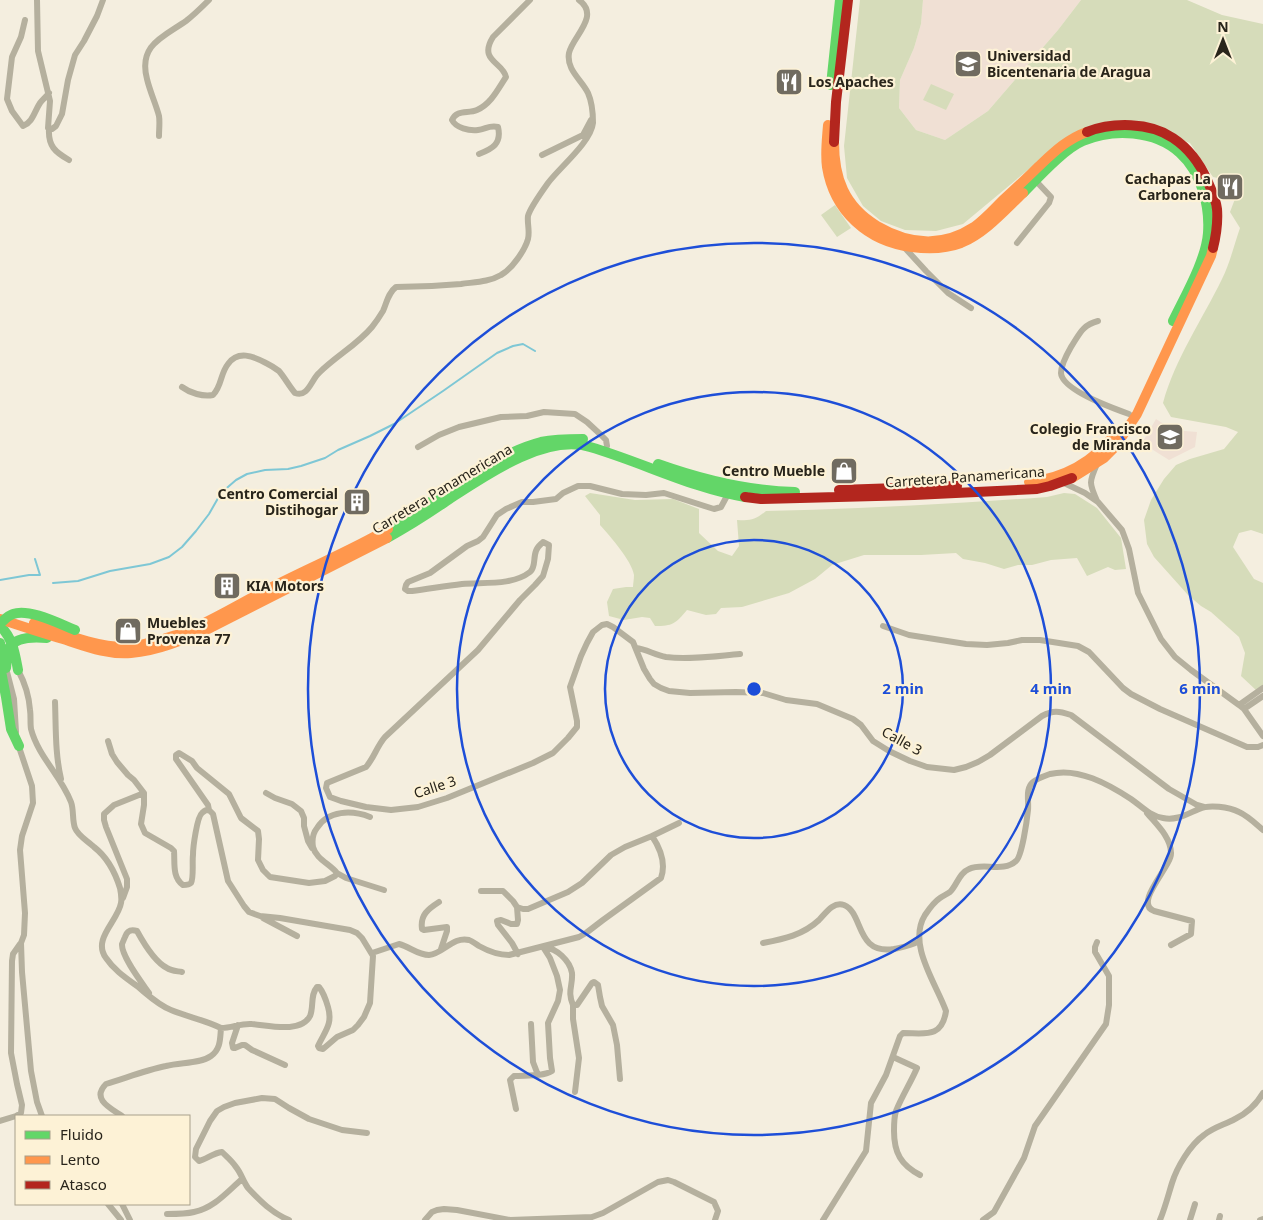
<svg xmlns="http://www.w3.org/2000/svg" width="1263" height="1220" viewBox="0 0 1263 1220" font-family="'Noto Sans',sans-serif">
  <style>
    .education { fill: #f0e0d4 }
    .green { fill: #d6dcba }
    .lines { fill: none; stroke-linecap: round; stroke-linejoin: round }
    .stream { stroke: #7ec7d5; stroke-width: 2 }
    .street { stroke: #b5b09e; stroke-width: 6 }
    .fast { stroke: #63d668; stroke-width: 10 }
    .slow { stroke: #ff974d; stroke-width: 10 }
    .jam { stroke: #b3261e; stroke-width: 10 }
    .fast-bridge { stroke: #63d668; stroke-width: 10 }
    .ring { fill: none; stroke: #1d4ed8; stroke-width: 2.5 }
    .labels { text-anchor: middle; stroke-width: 4.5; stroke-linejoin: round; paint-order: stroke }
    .poi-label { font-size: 14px; font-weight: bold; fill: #29251b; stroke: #fdf2d6; text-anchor: start }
    .street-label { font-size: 14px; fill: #29251b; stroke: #fdf2d6 }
    .centre { fill: #1d4ed8; stroke: #fdf2d6; stroke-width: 2.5 }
    .ring-label { font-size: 15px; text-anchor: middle; font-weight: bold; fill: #1d4ed8; stroke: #fdf2d6; stroke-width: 4.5; stroke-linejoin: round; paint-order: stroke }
  </style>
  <rect width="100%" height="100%" fill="#f4eedf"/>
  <path class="education" d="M923,0H1081L1058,30L988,111L945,140L916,130L899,108L900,80L914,48L921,24Z
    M1156,419L1173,430L1197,432L1195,447L1169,460L1142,443Z"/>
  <path class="green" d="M860,0H923L921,24L914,48L900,80L899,108L916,130L945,140L988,111L1058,30L1081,0H1187L1222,15L1263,24V534L1251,530L1239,533L1233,547L1254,579L1263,583V687L1257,691L1241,676L1245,653L1239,637L1211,612L1201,606L1188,595L1154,557L1147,544L1144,520L1151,500L1164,479L1176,465L1190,459L1224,449L1238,432L1226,427L1171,417L1163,403C1175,359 1202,320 1222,279C1230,263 1234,245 1240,228L1230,212L1241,183L1213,177L1190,143L1139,125H1105L1029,169L963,224L936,231L905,230L881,221L863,206L847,178L844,146Z
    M931,84L954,94L946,110L923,100Z
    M835,205L851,228L837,237L821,215Z
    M590,493L635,500L673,499L699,509V533L718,551L732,556L739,546L737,520C751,521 755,520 766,511C860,509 953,504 1047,497L1064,493L1075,494L1097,508L1121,538L1126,569L1115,570L1108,567L1087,576L1077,558L1051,560L1032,565H1018L1004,569L985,563L963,559L956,553L921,555H864L832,565L815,579L789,593L742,607L721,608L716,614L706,615L687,610C675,624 673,626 655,626L650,618L642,617L624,620L609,616L607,602L613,589L626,587H633C633,584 634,579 634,575C632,561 610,536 600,525V515L585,496Z"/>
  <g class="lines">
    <path class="stream" d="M0,580L29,575H40L35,559
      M53,583L78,581L110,571L150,564L169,557L182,547L196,531L209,514L221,493L236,480L247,474L265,470L288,469L301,466L325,458L338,450L370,436L394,424L443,391L497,353L513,346L523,344L535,351"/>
    <path class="street" d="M37,0L38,51L50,101L48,128L49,129H52L56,126L62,114L68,80L75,55L84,41L97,16L103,0
      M25,20L21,37L12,57L7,99L12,111L23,126C33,122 34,112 40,103C42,100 46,97 49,93
      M49,129C48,146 55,152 69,160
      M159,136C159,129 160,122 159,116C156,104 150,92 147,79C138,45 163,37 186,21C194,15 202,7 209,0
      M479,154C492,149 502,144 498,127C489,125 486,129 478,130C469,131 456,128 452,120C457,109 468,114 477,110C491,104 498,89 506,77C503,62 478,61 493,37L530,0
      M542,155L583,135L591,120
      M1017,243L1049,203L1051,197L1035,180
      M904,247L926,271L948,293L971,308
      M1098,321C1082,325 1079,335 1071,347C1067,354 1061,365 1061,373C1062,390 1115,409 1129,414
      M182,387C190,393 203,397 213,395C222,386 220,374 228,364C238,350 253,356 266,363C270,365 275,368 279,371C285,378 289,386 295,393C308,398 311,380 319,373C336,356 357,345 372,327C376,322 380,316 383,311C387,302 388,293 396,287C418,287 439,286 461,284C475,282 489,282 501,275C512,269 525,250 528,239C530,231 527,223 528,216C530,208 543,190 548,183C560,167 591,142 593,123C593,114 592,102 588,93C582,80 566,70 569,53C572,37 601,16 579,0
      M418,447L439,435L459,427L501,417L527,416L544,412L575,414L587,422L601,435L606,440L607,446
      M1097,464C1089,482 1089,483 1097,501
      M1062,482L1085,493L1098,502L1122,530L1129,549L1138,593L1161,639L1175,657L1191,670L1239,705L1244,709L1263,736
      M728,494L721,507L714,509L664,493L646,495L622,494L590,486H578L563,493L556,499L533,502H522L506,509L497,515L483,537L478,541L467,546L430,573L408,582L406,585L405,589L408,591H412C428,589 445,586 462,584C483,582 512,586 530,572C536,567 533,558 536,551C537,547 540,545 543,542L549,545L548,559L543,576L535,585L520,600L478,650L385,737C377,746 374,758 366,767L327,783L326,788L330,797L341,801L366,807L391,810L418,807L447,798L533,763L553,753L568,738L577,727V721L570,687L581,656L587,643L593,632L602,625L607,624L613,627L633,642L644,669L650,679L654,684L661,688L669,691L690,693L736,692L763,693L786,700L817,704L853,719L861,725L873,741L889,751L910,761L927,767L954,770L966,767L978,762L990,755L1042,716C1053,710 1059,711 1071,715L1169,789L1197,805L1204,807
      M883,626L909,635L966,644L987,645L1008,643L1022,640H1040L1078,646L1089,652L1123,688L1131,694L1160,709L1247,747H1258L1263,745
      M636,648C646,649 655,655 666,657C690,660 716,656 740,654
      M6,668L14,699L16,732
      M18,670C25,683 29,695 30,710C31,716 30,723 31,729C38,756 61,776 71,802C74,810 72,820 75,828C78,836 88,841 94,847C107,857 115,872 120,888C121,893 122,898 121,903C118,921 92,939 106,958C114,970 126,978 137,986C148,995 158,1005 171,1010C188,1017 205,1020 221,1028C220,1038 221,1049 211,1056C200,1064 180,1062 166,1066C146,1070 126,1078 106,1084C91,1099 110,1108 122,1116
      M55,702C56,728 55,753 61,779
      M1239,705L1263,688
      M1244,709L1263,696
      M108,741L112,754L117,762L128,775L134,780L144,793V805L141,824L145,833L171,848L174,851C175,863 172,877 183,885C186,885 189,885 191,883C194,878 192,861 193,855C193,847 197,817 202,813C205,810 206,810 209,810L213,814L228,881L244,906L249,912L260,916L280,918L350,930L357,933L362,938L373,956L370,1003L364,1017L358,1025L353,1030L337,1037L323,1049L319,1048L318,1046C325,1031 333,1024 328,1007C326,1000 324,993 319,987H317C310,995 314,1007 310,1016C301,1034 267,1025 252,1024C241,1023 232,1028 221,1028
      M18,744L32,786L33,803L22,836L20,850L25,913L24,935L21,943L22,972L31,1071L37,1102L42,1116
      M266,793L275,798L292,804L301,811L304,818V826L308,841L312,848
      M209,810L208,805L176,759V755L179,753L192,761L197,768L229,794L241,818L258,831L259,839L258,860L263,870L270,877L309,883L325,881L335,876L337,873C330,864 316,859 313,847C312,841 313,833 317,828C328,810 352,810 370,817
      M1147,813C1156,824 1171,837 1171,853C1172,866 1133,903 1154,911L1192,921L1191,934L1171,945
      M652,836L679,823
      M337,873L346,878L384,890
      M123,898L127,887V879L106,827L104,820V814L114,805L144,793
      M439,902C428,909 420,915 422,929L424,930L447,927V931L441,949
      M517,907L518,920L517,924H511L501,920L497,921L498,925L512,943L518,954
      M263,918L297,936
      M763,943C784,939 803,935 819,920C825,914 833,901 844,905C864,913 855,955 894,949C903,947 911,946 919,941
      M544,948C556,947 570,961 572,973C573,986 567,991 573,1005H577L592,983L594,982L598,985L600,997L602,1006L613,1025L617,1045L620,1079
      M372,953L399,944C410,947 418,955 429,955C443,954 453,936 469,940C472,941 476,944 479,946C488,951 498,955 509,955L579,937L586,933L603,920L661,878C666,864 660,848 652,836L625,847L611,855L582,883L568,892L528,909H523L517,907L513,901L503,891H481
      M149,993C142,983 121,956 122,944C123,942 124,939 125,937C127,931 130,929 137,931C143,942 155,962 167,968C171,971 177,971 182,972
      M573,1005V1019L579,1058L575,1092
      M531,1024L533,1062L538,1075
      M238,1025L232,1043L233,1048H235L242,1045H245L252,1050L285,1065
      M893,1057L917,1068C911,1082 902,1096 896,1111C894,1117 894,1124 894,1131C894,1153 901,1165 920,1175
      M516,1109L510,1080L514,1076C526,1075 542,1077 552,1071L550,1058L548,1023L558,1001L560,990L557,976L550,958L543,947
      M16,1116L21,1113L22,1105L17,1084L11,1053L12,961L13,954L20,944
      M0,1121L16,1116
      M108,1204L121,1220
      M122,1204L130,1220
      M167,1214C176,1214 186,1214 194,1212C214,1208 227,1192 242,1179
      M289,1220C272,1213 260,1201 248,1188C243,1181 241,1173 236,1167C232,1161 227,1157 222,1152C213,1153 207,1159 199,1161L195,1157L196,1149L210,1121L217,1111L224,1107L235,1103L262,1098L275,1099L289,1108L309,1119L342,1130L367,1133
      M425,1220L432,1212L437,1210L444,1209L457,1210L510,1220L592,1217L603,1213L658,1182L668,1180L674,1182L714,1202L718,1211L715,1220
      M823,1220L866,1151L871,1103L886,1075L900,1036L903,1033C924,1033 942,1039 946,1011C936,983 907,944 925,915C929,909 934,902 940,898C943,896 947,894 950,892C957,885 959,873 969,869C983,862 1003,873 1016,861C1022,856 1027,820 1028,810C1029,800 1025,789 1033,782C1038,778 1045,776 1050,774C1078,767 1108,784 1131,799C1141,806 1150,816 1163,818C1176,821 1187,814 1199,809C1209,804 1229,807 1239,812C1248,816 1256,824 1263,830
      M983,1220L994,1212L1024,1158L1035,1126L1106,1024L1109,1005V976L1095,952V947L1097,942
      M1160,1220C1165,1208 1168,1196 1172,1183C1177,1167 1190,1145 1204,1135C1214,1127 1224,1125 1235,1119C1247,1113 1256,1105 1263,1093
      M1190,1220L1195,1204
      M1219,1220L1220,1216
      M1260,1220L1263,1219"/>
    <path class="fast" d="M831,85L840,0
      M1023,193C1038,178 1064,149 1083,141C1113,128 1155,130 1180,153C1201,172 1210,205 1208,233C1206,260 1185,296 1173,321
      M658,464C703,480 747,491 795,492
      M388,529C411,515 434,500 456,485C483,468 510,450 541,442C555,439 569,439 583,439
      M387,538C407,527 426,515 445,502C482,478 544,433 590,447C642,462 691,488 745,497
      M0,626C13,638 15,654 18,670
      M0,643L4,662
      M0,666L6,697L11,729L19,746
      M6,668C7,662 6,654 9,648C16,636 36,637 47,638"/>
    <path class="slow" d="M828,125C827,139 825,153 827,167C834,211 868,242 912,247C928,249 945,249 961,243C985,233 1004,211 1023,193
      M834,142C834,178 844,206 877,226C908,244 942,248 974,227C984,220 993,210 1002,201C1014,190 1026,179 1038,167C1053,153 1067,139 1087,132
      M1072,478L1104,458L1115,447L1137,414L1211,256L1213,248
      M1029,482C1065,478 1094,461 1116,433
      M0,619C21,626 42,633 63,639C85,646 107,655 131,653C158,651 183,640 208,629L387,538
      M34,623C63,633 94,647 126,647C134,647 144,644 152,642C197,632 235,605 276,585C313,566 352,550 388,529"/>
    <path class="jam" d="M1087,132C1112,122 1150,122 1173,138C1188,148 1200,164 1207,180C1211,189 1216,199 1217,209C1218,222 1216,236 1213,248
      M834,142L836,102L848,0
      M839,490L957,486
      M745,497L761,499L914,495L1037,489L1050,486L1072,478"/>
    <path class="fast-bridge" d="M0,624C4,620 7,616 13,614C29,608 60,624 75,630"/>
  </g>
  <g class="ring">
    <circle cx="754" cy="689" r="149"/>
    <circle cx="754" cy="689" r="297"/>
    <circle cx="754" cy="689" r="446"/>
  </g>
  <defs>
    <g id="university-square" transform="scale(1.4375)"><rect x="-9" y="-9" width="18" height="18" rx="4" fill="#706b60" stroke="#fdf2d6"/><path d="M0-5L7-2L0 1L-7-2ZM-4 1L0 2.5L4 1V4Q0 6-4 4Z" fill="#fff"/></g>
    <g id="restaurant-square" transform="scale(1.4375)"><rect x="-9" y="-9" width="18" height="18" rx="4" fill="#706b60" stroke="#fdf2d6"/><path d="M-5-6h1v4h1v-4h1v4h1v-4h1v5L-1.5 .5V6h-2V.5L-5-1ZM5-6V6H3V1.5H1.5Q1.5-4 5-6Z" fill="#fff"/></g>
    <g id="school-square" transform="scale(1.4375)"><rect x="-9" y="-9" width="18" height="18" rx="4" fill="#706b60" stroke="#fdf2d6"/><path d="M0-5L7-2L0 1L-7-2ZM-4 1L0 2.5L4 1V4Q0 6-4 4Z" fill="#fff"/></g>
    <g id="shop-square" transform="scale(1.4375)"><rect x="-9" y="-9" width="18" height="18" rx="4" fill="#706b60" stroke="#fdf2d6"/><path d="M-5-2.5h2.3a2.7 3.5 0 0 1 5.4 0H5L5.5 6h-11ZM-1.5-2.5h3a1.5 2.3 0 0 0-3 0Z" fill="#fff"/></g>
    <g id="building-square" transform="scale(1.4375)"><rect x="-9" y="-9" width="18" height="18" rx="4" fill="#706b60" stroke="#fdf2d6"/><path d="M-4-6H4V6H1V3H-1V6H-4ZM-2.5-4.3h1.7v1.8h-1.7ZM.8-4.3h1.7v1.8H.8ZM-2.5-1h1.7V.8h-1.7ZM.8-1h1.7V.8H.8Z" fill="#fff"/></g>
  </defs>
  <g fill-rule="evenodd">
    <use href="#university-square" x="968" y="64"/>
    <use href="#restaurant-square" x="789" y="82"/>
    <use href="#restaurant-square" x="1230" y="187"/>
    <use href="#school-square" x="1170" y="437"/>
    <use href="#shop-square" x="844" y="471"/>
    <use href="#building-square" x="357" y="502"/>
    <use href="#building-square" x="227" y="586"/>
    <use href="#shop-square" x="128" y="631"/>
  </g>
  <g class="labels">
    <g class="poi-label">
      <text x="987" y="61">Universidad<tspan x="987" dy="16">Bicentenaria de Aragua</tspan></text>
      <text x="808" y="87">Los Apaches</text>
      <text x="1211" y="184" text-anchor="end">Cachapas La<tspan x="1211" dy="16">Carbonera</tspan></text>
      <text x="1151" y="434" text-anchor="end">Colegio Francisco<tspan x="1151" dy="16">de Miranda</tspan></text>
      <text x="825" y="476" text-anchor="end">Centro Mueble</text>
      <text x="338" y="499" text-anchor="end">Centro Comercial<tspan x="338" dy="16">Distihogar</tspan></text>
      <text x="246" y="591">KIA Motors</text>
      <text x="147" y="628">Muebles<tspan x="147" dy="16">Provenza 77</tspan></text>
    </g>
    <g class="street-label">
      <text transform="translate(965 477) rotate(-4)" y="5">Carretera Panamericana</text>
      <text transform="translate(442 489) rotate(-31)" y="5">Carretera Panamericana</text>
      <text transform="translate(902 741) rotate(29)" y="5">Calle 3</text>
      <text transform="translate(435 787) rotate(-18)" y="5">Calle 3</text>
    </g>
  </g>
  <circle cx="754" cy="689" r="8" class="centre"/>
  <g class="ring-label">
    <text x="903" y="694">2 min</text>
    <text x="1051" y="694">4 min</text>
    <text x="1200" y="694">6 min</text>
  </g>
  <rect x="15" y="1115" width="175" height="90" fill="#fdf2d6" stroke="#a8a08b"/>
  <rect x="25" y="1131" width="25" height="8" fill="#63d668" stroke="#a8a08b"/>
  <text x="60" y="1140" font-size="15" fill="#29251b">Fluido</text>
  <rect x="25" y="1156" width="25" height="8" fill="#ff974d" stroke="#a8a08b"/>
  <text x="60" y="1165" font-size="15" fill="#29251b">Lento</text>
  <rect x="25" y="1181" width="25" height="8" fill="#b3261e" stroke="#a8a08b"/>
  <text x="60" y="1190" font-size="15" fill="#29251b">Atasco</text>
  <g transform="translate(1223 40)" stroke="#fdf2d6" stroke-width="4" paint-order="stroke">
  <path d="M0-4L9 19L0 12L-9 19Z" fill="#29251b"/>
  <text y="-8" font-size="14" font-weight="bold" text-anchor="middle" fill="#29251b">N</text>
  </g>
</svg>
